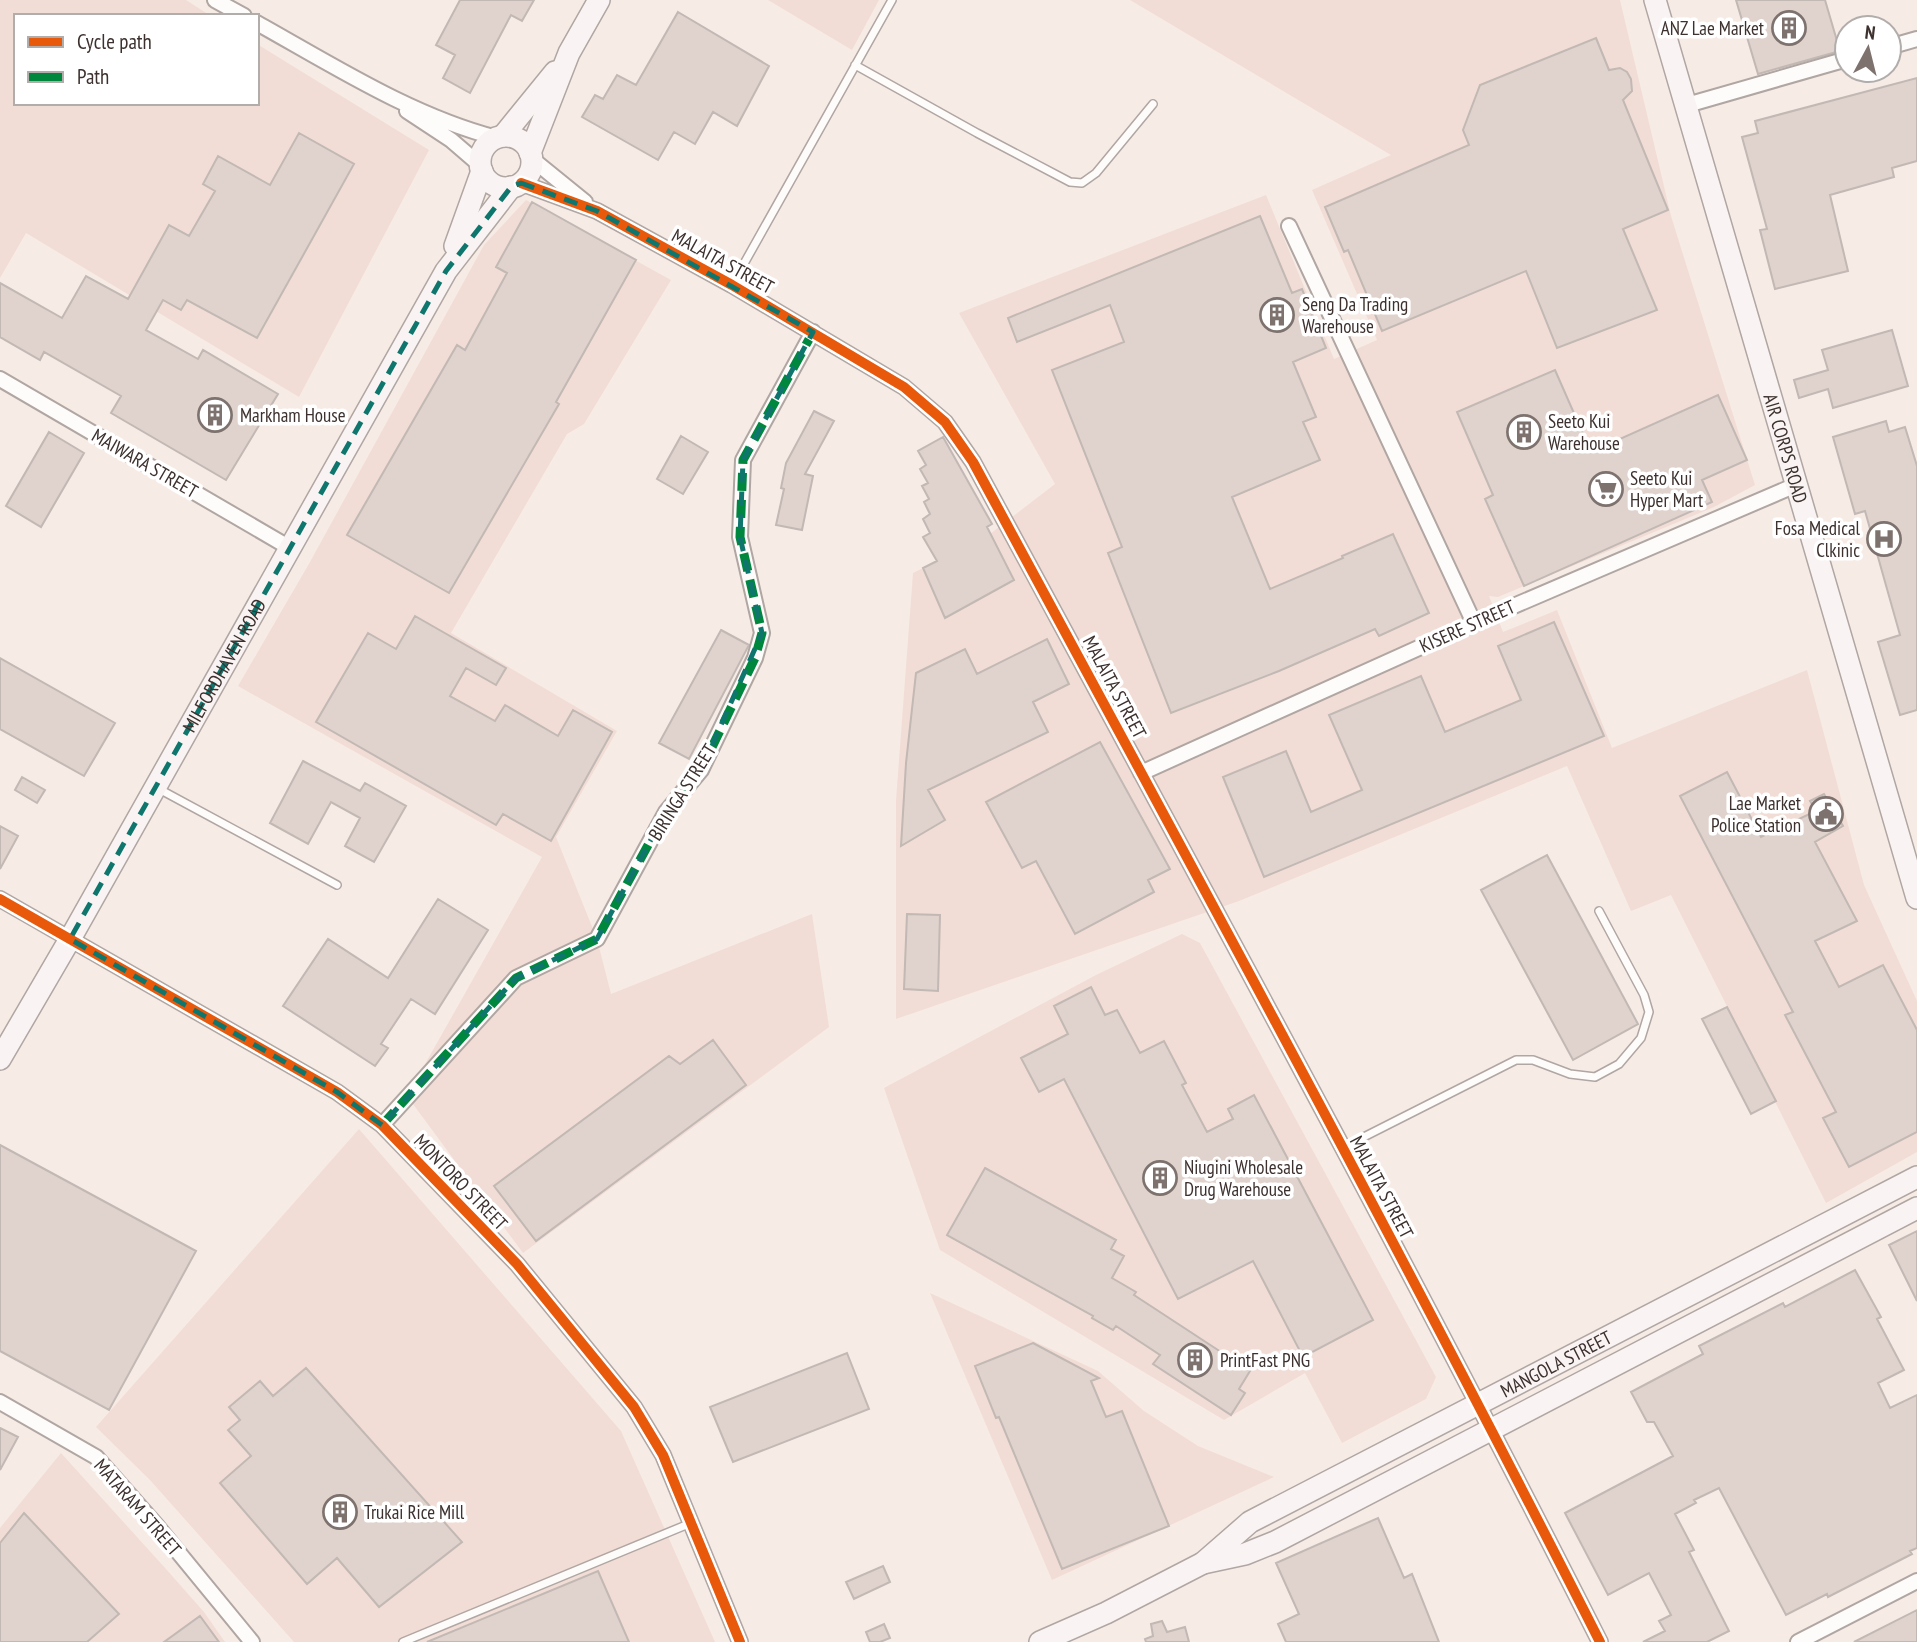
<svg xmlns="http://www.w3.org/2000/svg" width="1917" height="1642" viewBox="0 0 1917 1642" font-family="'PT Sans Narrow',sans-serif">
  <style>
    .built { fill: #f1ddd6 }
    .building { fill: #e0d2cc; stroke: #c2b8b4; stroke-width: 2 }
    .lines { fill: none; stroke-linecap: round; stroke-linejoin: round }
    .lane-casing { stroke: #b0a6a2; stroke-width: 10 }
    .street-casing { stroke: #b0a6a2; stroke-width: 18 }
    .secondary-casing { stroke: #b0a6a2; stroke-width: 24 }
    .lane { stroke: #fefcfb; stroke-width: 7 }
    .street { stroke: #fefcfb; stroke-width: 14 }
    .secondary { stroke: #f9f4f3; stroke-width: 21 }
    .quiet { stroke: #00873e; stroke-width: 9; stroke-dasharray: 18 9; stroke-linecap: butt }
    .cycleway-casing { stroke: #fff; stroke-width: 15 }
    .cycleway { stroke: #e8590c; stroke-width: 10 }
    .marked { fill: none; stroke: #0f766e; stroke-width: 5; stroke-dasharray: 14 9; stroke-linejoin: round }
    .labels { text-anchor: middle; stroke-width: 7; stroke-linejoin: round; paint-order: stroke }
    .poi-label { font-size: 19px; fill: #3c312e; stroke: #fff; text-anchor: start }
    .street-label { font-size: 19px; fill: #3c312e; stroke: #fff }
  </style>
  <rect width="100%" height="100%" fill="#f7ebe6"/>
  <path class="built" d="M0,0H186L211,16H16V103H257V44L429,150L299,397L26,233L0,278Z
    M768,0H879L852,50Z
    M1130,0H1620L1671,216L1755,485L1714,507L1498,597L1489,596L1503,632L1557,610L1612,748L1807,670L1864,885L1917,1001V1152L1826,1203L1671,895L1631,911L1567,766L1239,901L896,1019V800L913,573L990,534L1055,484L959,313L1266,195L1334,359L1377,340L1312,190L1391,155Z
    M526,200L671,280L584,424L567,434L451,633L617,731L556,837L597,939L611,994L812,914L829,1027L523,1253L407,1096L542,857L238,686L310,562L484,245Z
    M1182,934L1200,943L1436,1377L1426,1399L1342,1443L1305,1373L1224,1420L940,1250L884,1088L1096,975Z
    M359,1129L621,1431L715,1642H294L150,1480L96,1427Z
    M930,1293L1098,1371L1144,1411L1198,1446L1274,1477L1052,1580Z
    M61,1453L166,1569L204,1612L225,1642H0V1528Z"/>
  <path class="building" d="M460,0H534L522,21L511,15L470,93L443,78L455,55L436,45Z
    M1736,0H1825L1840,51L1758,74Z
    M678,12L769,66L737,126L713,112L695,144L674,132L658,160L582,117L595,95L603,99L617,75L636,85Z
    M1596,38L1609,70L1620,68L1627,72L1631,79L1632,91L1623,100L1668,210L1623,229L1657,310L1557,348L1526,271L1382,331L1348,250L1344,252L1325,207L1469,145L1463,130L1480,85Z
    M1917,78V161L1892,168L1894,177L1830,195L1848,271L1775,289L1760,230L1767,229L1742,137L1758,133L1755,121Z
    M299,133L354,164L257,338L187,300L181,310L163,300L146,330L198,359L203,350L278,394L226,480L111,413L121,396L44,352L40,360L0,337V283L62,318L86,276L128,299L169,225L189,236L215,191L203,184L218,156L270,185Z
    M532,202L636,260L556,402L559,404L449,593L347,535L457,345L465,350L507,273L496,267Z
    M1260,216L1292,293L1302,289L1326,348L1293,362L1316,417L1303,422L1320,460L1232,497L1270,589L1343,558L1342,556L1393,534L1429,613L1379,636L1375,629L1279,671L1171,713L1108,553L1122,547L1052,370L1124,342L1110,305L1017,342L1008,318Z
    M1892,330L1908,386L1833,408L1828,389L1799,398L1794,380L1828,370L1822,350Z
    M1555,370L1591,452L1718,395L1747,460L1702,480L1712,502L1524,586L1485,499L1493,495L1457,412Z
    M814,411L834,421L805,474L813,476L802,530L776,525L784,489L781,488L786,463Z
    M1886,421L1889,432L1905,427L1917,466V710L1900,715L1878,642L1900,635L1865,511L1855,514L1833,437Z
    M49,432L84,453L41,527L6,506Z
    M681,436L708,452L683,494L657,479Z
    M943,437L992,524L987,527L1014,580L945,618L923,568L937,561L923,537L930,533L923,519L930,514L924,502L929,499L922,486L928,483L920,469L926,465L918,451Z
    M415,616L506,668L496,685L466,668L450,696L495,721L505,705L558,736L573,710L612,732L551,841L503,814L496,825L316,722L368,633L396,649Z
    M1554,622L1604,736L1264,877L1223,777L1286,751L1311,812L1362,790L1329,715L1421,676L1445,732L1521,700L1498,646Z
    M721,630L749,645L689,759L659,743Z
    M1047,639L1069,684L1033,702L1048,732L928,790L945,820L901,846L906,763L916,673L965,649L977,674Z
    M0,658L115,723L84,776L0,729Z
    M1100,742L1170,869L1148,880L1154,892L1075,934L1036,861L1022,868L986,802Z
    M303,761L360,791L365,783L406,806L374,862L345,846L360,818L331,802L308,844L270,823Z
    M1727,772L1761,837L1816,811L1810,801L1824,794L1843,826L1815,842L1857,921L1815,941L1839,987L1883,965L1917,1030V1132L1849,1167L1823,1118L1836,1112L1785,1015L1793,1012L1680,796Z
    M22,777L45,790L37,803L15,790Z
    M0,826L18,836L0,869Z
    M1547,855L1638,1024L1573,1060L1481,890Z
    M438,899L488,930L435,1014L411,999L381,1044L388,1048L375,1066L283,1006L328,939L388,978Z
    M907,914L940,915L938,991L904,989Z
    M1091,987L1105,1015L1117,1010L1140,1053L1164,1041L1186,1083L1182,1085L1207,1132L1233,1119L1228,1109L1254,1095L1373,1320L1303,1357L1253,1261L1178,1299L1064,1079L1039,1092L1021,1058L1068,1034L1054,1006Z
    M1727,1007L1776,1101L1751,1114L1702,1019Z
    M713,1040L746,1085L536,1241L494,1186L669,1056L680,1064Z
    M0,1145L196,1251L109,1410L0,1351Z
    M985,1168L1116,1240L1111,1249L1124,1256L1112,1278L1136,1292L1134,1295L1250,1371L1239,1389L1245,1393L1231,1415L1153,1364L1160,1355L1116,1326L1113,1330L1092,1318L1093,1316L947,1235Z
    M1917,1231V1301L1889,1245Z
    M1855,1270L1881,1317L1877,1319L1904,1370L1878,1383L1890,1408L1917,1395V1548L1910,1551L1912,1554L1828,1597L1827,1594L1786,1615L1719,1488L1694,1500L1696,1503L1675,1514L1694,1550L1689,1552L1729,1631L1707,1642H1643L1665,1631L1659,1621L1671,1615L1649,1573L1608,1595L1565,1513L1673,1456L1654,1422H1647L1631,1392L1703,1354L1699,1346L1783,1303L1785,1307Z
    M1033,1343L1099,1378L1091,1381L1106,1417L1122,1411L1169,1526L1062,1569L999,1417L996,1418L975,1366Z
    M847,1353L869,1409L733,1462L710,1407Z
    M306,1368L462,1542L379,1607L337,1558L307,1584L220,1483L251,1456L228,1430L240,1420L229,1407L260,1381L273,1396Z
    M0,1428L18,1437L0,1470Z
    M24,1513L119,1614L87,1642H0V1543Z
    M1378,1518L1404,1578L1412,1574L1439,1642H1286L1278,1624L1299,1614L1276,1563Z
    M883,1566L890,1582L854,1599L846,1582Z
    M598,1571L629,1642H427Z
    M1917,1610V1642H1854Z
    M200,1616L219,1642H164Z
    M1162,1621L1167,1632L1185,1627L1189,1642H1146L1145,1639L1153,1636L1151,1624Z
    M884,1624L890,1638L880,1642H870L866,1632Z"/>
  <g class="lines">
    <g class="lane-casing">
      <path id="lane" d="M855,65L977,133L1070,182L1082,183L1096,173L1153,104
        M732,285L892,0
        M159,789L337,885
        M1342,1148L1516,1060H1533L1570,1074L1595,1077L1619,1064L1641,1038L1649,1012L1644,995L1599,911
        M403,1642L691,1523"/>
    </g>
    <g class="street-casing">
      <path id="street" d="M215,0L244,16
        M257,23C334,66 412,116 497,138
        M1889,47L1917,39
        M1687,105L1847,59
        M407,111L451,140L480,165
        M532,159L585,202
        M521,183L597,211L732,285L904,387L945,422L973,462C1185,854 1399,1245 1600,1642
        M1289,226L1474,623
        M0,379L290,548
        M1141,773L1474,623L1796,485
        M0,899L337,1092L382,1125L517,1264L634,1407L663,1455L740,1642
        M382,1125L516,978L597,939L666,812L701,770L755,658L762,633L740,537L743,460L813,332
        M0,1402L96,1457L156,1525L252,1642
        M1798,1642L1917,1581"/>
    </g>
    <g class="secondary-casing">
      <g id="secondary">
        <path id="s1" d="M1655,0L1917,898"/>
        <path d="M503,136L555,72"/>
        <circle cx="506" cy="162" r="26"/>
        <path d="M530,153L569,53L599,0"/>
        <path d="M455,246L482,171"/>
        <path id="s2" d="M0,1059L70,939L446,271L511,187"/>
        <path d="M1203,1563L1245,1554L1275,1542L1917,1208"/>
        <path id="s3" d="M1040,1642L1106,1613L1203,1563L1250,1522L1917,1177"/>
      </g>
    </g>
    <use href="#lane" class="lane"/>
    <use href="#street" class="street"/>
    <use href="#secondary" class="secondary"/>
    <path class="quiet" d="M382,1125L516,978L597,939L666,812L701,770L755,658L762,633L740,537L743,460L813,332"/>
    <g class="cycleway-casing">
      <path id="cycleway" d="M521,183L597,211L732,285L904,387L945,422L973,462C1185,854 1399,1245 1600,1642
        M0,899L337,1092L382,1125L517,1264L634,1407L663,1455L740,1642"/>
    </g>
    <use href="#cycleway" class="cycleway"/>
  </g>
  <path class="marked" d="M521,183L597,211L813,332L743,460L740,537L762,633L701,770L666,812L597,939L516,978L382,1125L337,1092L70,939L446,271L511,187Z"/>
  <defs>
    <g id="building-ring" transform="scale(1.75)"><circle r="9.5" fill="#fff" stroke="#7d726e" stroke-width="1.5"/><path d="M-4-6H4V6H1V3H-1V6H-4ZM-2.5-4.3h1.7v1.8h-1.7ZM.8-4.3h1.7v1.8H.8ZM-2.5-1h1.7V.8h-1.7ZM.8-1h1.7V.8H.8Z" fill="#7d726e"/></g>
    <g id="supermarket-ring" transform="scale(1.75)"><circle r="9.5" fill="#fff" stroke="#7d726e" stroke-width="1.5"/><path d="M-6-5.5h2.5l.6 2H6L4.5 2H-2.5L-4.4-4H-6ZM-1.5 3.2a1.3 1.3 0 1 0 .1 0ZM3 3.2a1.3 1.3 0 1 0 .1 0Z" fill="#7d726e"/></g>
    <g id="hospital-ring" transform="scale(1.75)"><circle r="9.5" fill="#fff" stroke="#7d726e" stroke-width="1.5"/><path d="M-5-5h3v3.5h4V-5h3V5h-3V1.5h-4V5h-3Z" fill="#7d726e"/></g>
    <g id="civic-ring" transform="scale(1.75)"><circle r="9.5" fill="#fff" stroke="#7d726e" stroke-width="1.5"/><path d="M-.6-6.5H3V-4.5H.6V-3L4-1V1h2V6H-6V1h2V-1L-.6-3ZM-1.2 2.5V6h2.4V2.5Z" fill="#7d726e"/></g>
  </defs>
  <g fill-rule="evenodd">
    <use href="#building-ring" x="1789" y="28"/>
    <use href="#building-ring" x="1277" y="315"/>
    <use href="#building-ring" x="215" y="415"/>
    <use href="#building-ring" x="1524" y="432"/>
    <use href="#supermarket-ring" x="1606" y="489"/>
    <use href="#hospital-ring" x="1884" y="539"/>
    <use href="#civic-ring" x="1826" y="814"/>
    <use href="#building-ring" x="1160" y="1178"/>
    <use href="#building-ring" x="1195" y="1360"/>
    <use href="#building-ring" x="340" y="1512"/>
  </g>
  <g class="labels">
    <g class="poi-label">
      <text x="1764" y="35" text-anchor="end">ANZ Lae Market</text>
      <text x="1302" y="311">Seng Da Trading<tspan x="1302" dy="22">Warehouse</tspan></text>
      <text x="240" y="422">Markham House</text>
      <text x="1548" y="428">Seeto Kui<tspan x="1548" dy="22">Warehouse</tspan></text>
      <text x="1630" y="485">Seeto Kui<tspan x="1630" dy="22">Hyper Mart</tspan></text>
      <text x="1860" y="535" text-anchor="end">Fosa Medical<tspan x="1860" dy="22">Clkinic</tspan></text>
      <text x="1801" y="810" text-anchor="end">Lae Market<tspan x="1801" dy="22">Police Station</tspan></text>
      <text x="1184" y="1174">Niugini Wholesale<tspan x="1184" dy="22">Drug Warehouse</tspan></text>
      <text x="1220" y="1367">PrintFast PNG</text>
      <text x="364" y="1519">Trukai Rice Mill</text>
    </g>
    <g class="street-label">
      <text transform="translate(723 261) rotate(29)" y="7">MALAITA STREET</text>
      <text dy="7" stroke="none"><textPath href="#s1" startOffset="467">AIR CORPS ROAD</textPath></text>
      <text transform="translate(145 463) rotate(30)" y="7">MAIWARA STREET</text>
      <text transform="translate(1467 626) rotate(-24)" y="7">KISERE STREET</text>
      <text dy="7" stroke="none"><textPath href="#s2" startOffset="453">MILFORDHAVEN ROAD</textPath></text>
      <text transform="translate(1115 687) rotate(62)" y="7">MALAITA STREET</text>
      <text transform="translate(682 792) rotate(-58)" y="7">BIRINGA STREET</text>
      <text transform="translate(461 1182) rotate(46)" y="7">MONTORO STREET</text>
      <text transform="translate(1382 1187) rotate(62)" y="7">MALAITA STREET</text>
      <text dy="7" stroke="none"><textPath href="#s3" startOffset="588">MANGOLA STREET</textPath></text>
      <text transform="translate(138 1507) rotate(49)" y="7">MATARAM STREET</text>
    </g>
  </g>
  <rect x="14" y="14" width="245" height="91" fill="#ffffff" stroke="#b1adab" stroke-width="2"/>
  <rect x="28" y="37" width="35" height="10" fill="#e8590c" stroke="#b1adab" stroke-width="2"/>
  <text x="77" y="49" font-size="21" fill="#3c312e">Cycle path</text>
  <rect x="28" y="72" width="35" height="10" fill="#00873e" stroke="#b1adab" stroke-width="2"/>
  <text x="77" y="84" font-size="21" fill="#3c312e">Path</text>
  <g transform="translate(1868 49) rotate(7)"><circle r="33" fill="#ffffff" stroke="#b1adab" stroke-width="2"/>
  <path d="M0-5L12 26L0 18L-12 26Z" fill="#7d726e"/>
  <text y="-10" font-size="19" font-weight="bold" text-anchor="middle" fill="#3c312e">N</text>
  </g>
</svg>
